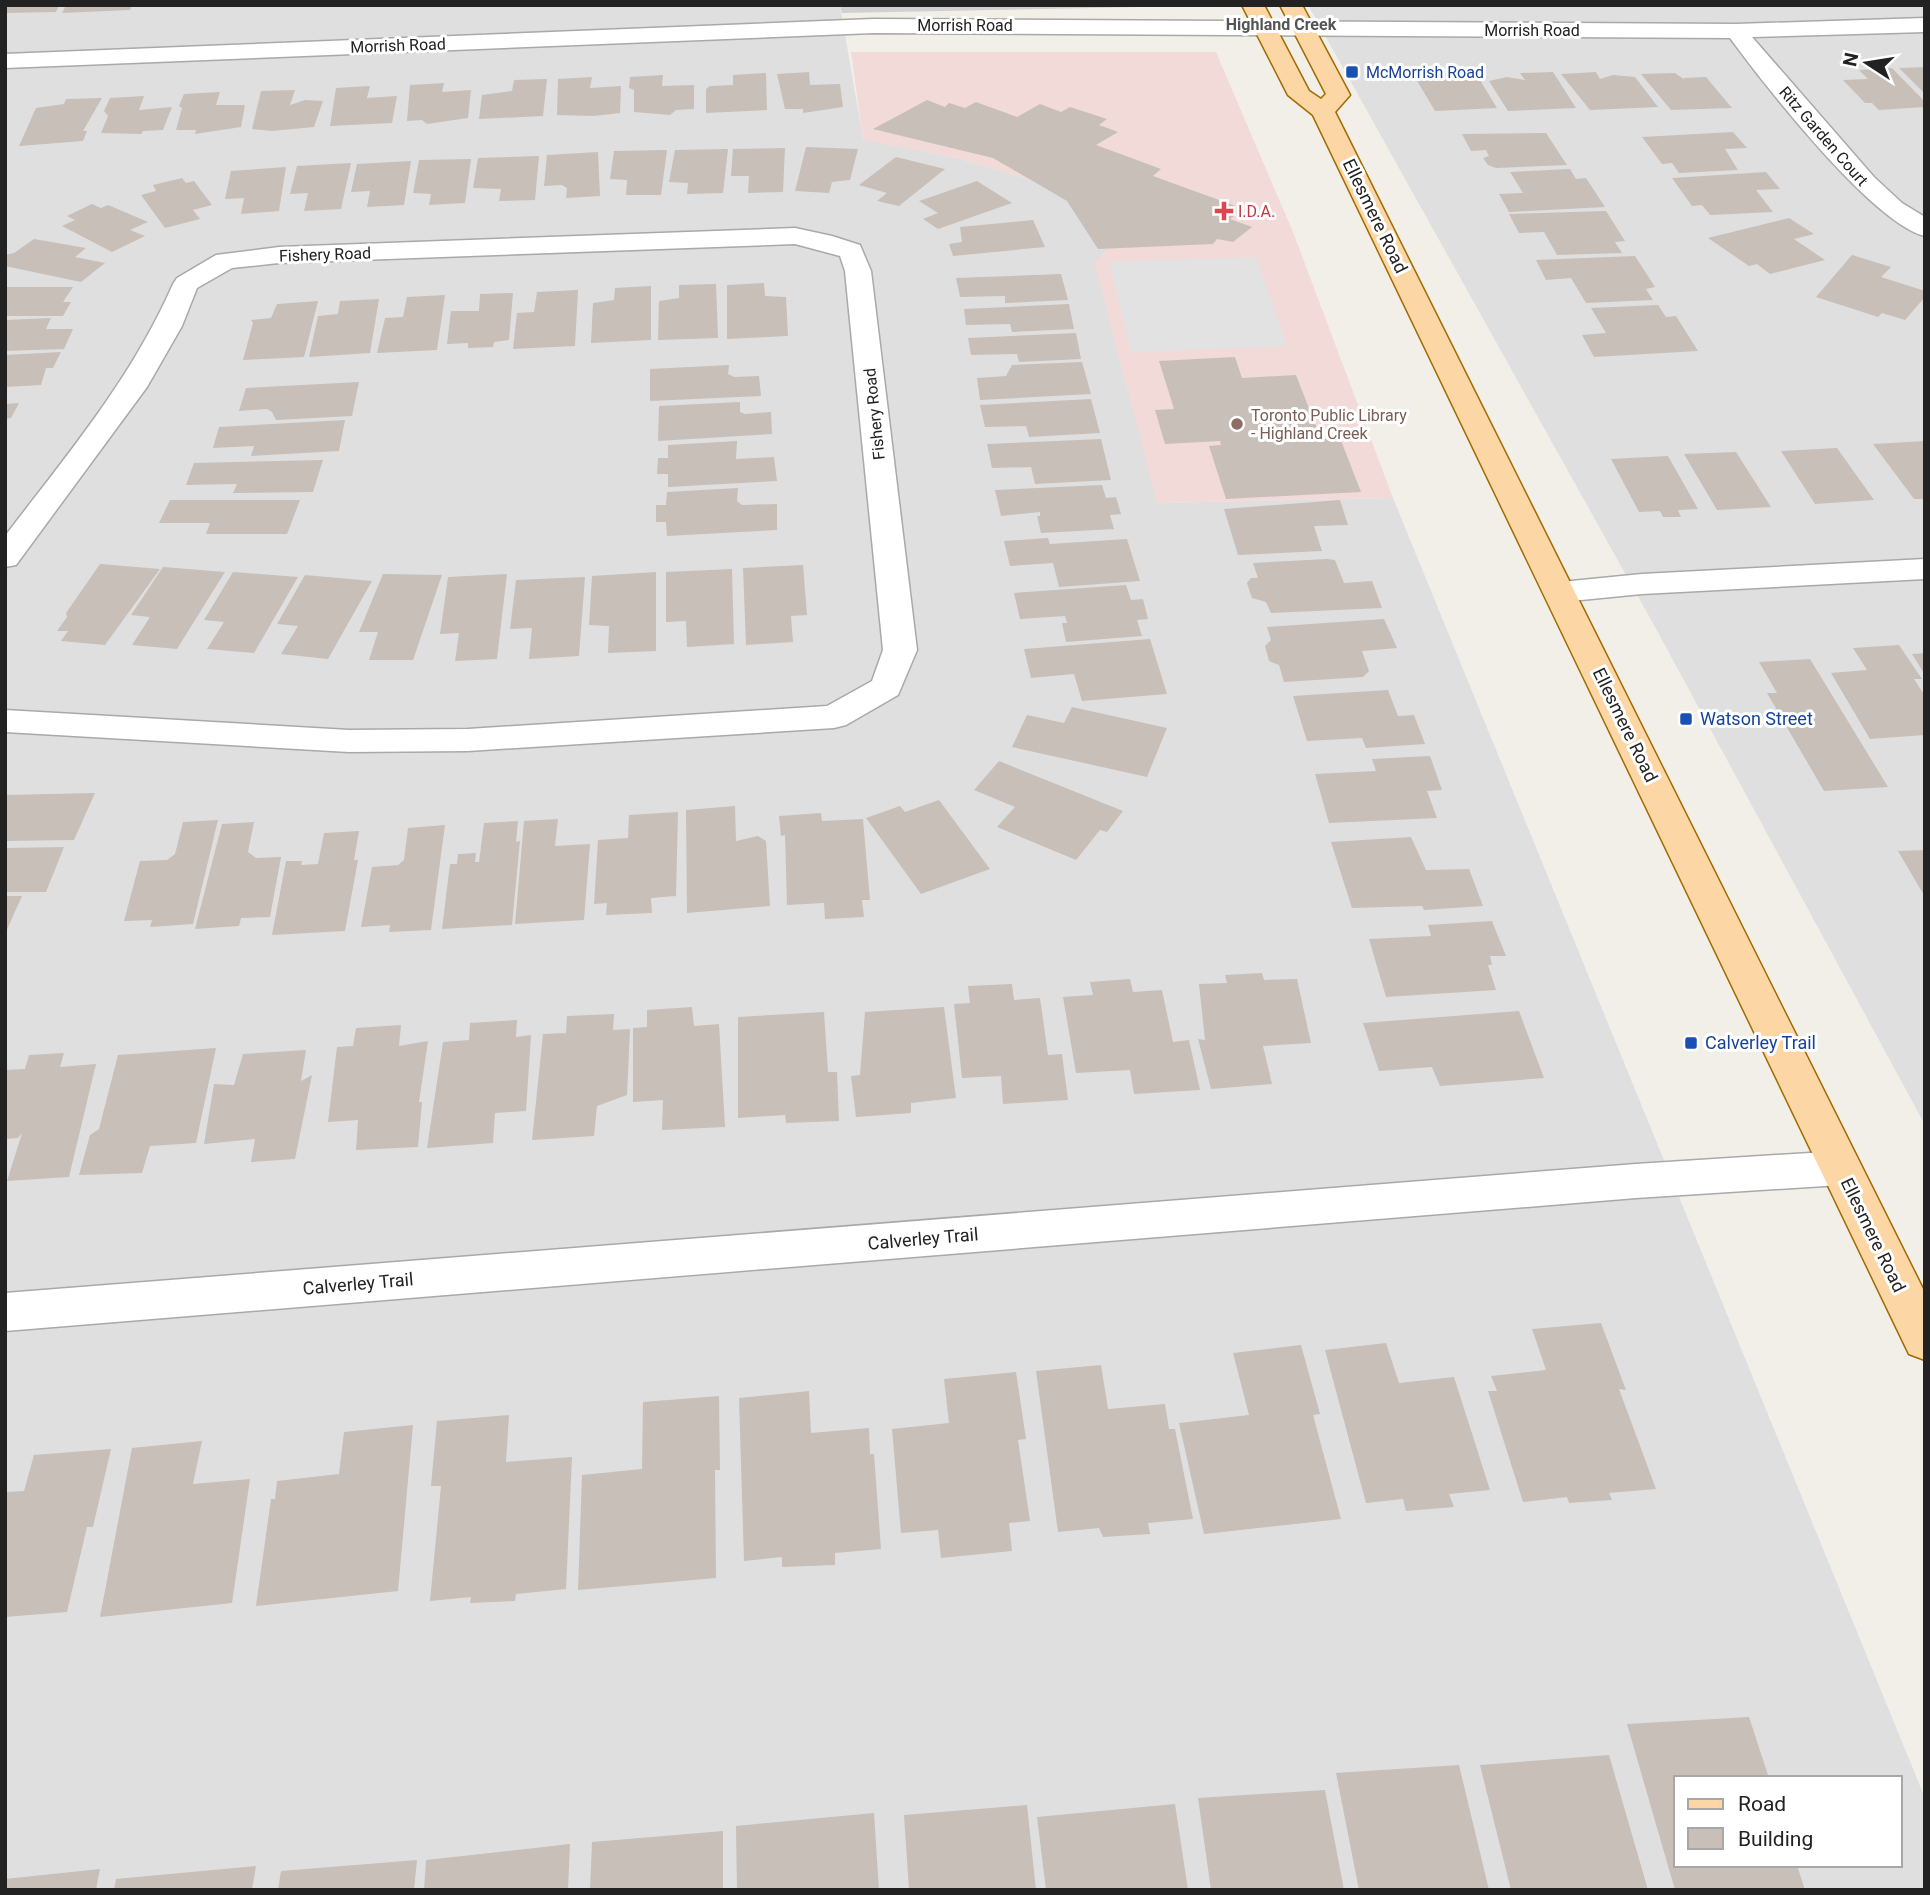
<svg xmlns="http://www.w3.org/2000/svg" width="1930" height="1895" viewBox="0 0 1930 1895" font-family="Roboto,sans-serif">
  <style>
    .residential { fill: #e0dfdf; fill-rule: evenodd }
    .commercial { fill: #f2dad9 }
    .religious { fill: #d0d0d0 }
    .parking { fill: #e2e2e2 }
    .building { fill: #c7bfb8 }
    .lines { fill: none; stroke-linecap: round; stroke-linejoin: round }
    .minor-casing { stroke: #a9a9a9; stroke-width: 3 }
    .major-casing { stroke: #a06b00; stroke-width: 3 }
    .minor { fill: #fff; fill-rule: evenodd }
    .major { fill: #fcd6a4; fill-rule: evenodd }
    .transit-dot { fill: #1a4fb4; stroke: #fff; stroke-width: 2.5 }
    .health-dot { fill: #e0444e; stroke: #fff; stroke-width: 2.5 }
    .education-dot { fill: #8d6e63; stroke: #fff; stroke-width: 2.5 }
    .labels { text-anchor: middle; stroke-width: 6; stroke-linejoin: round; paint-order: stroke }
    .far-neighbourhood-label { font-size: 16px; font-weight: bold; fill: #555; stroke: #fff }
    .far-street-label { font-size: 16px; fill: #222; stroke: #fff }
    .far-transit-label { font-size: 16px; fill: #164399; stroke: #fff; text-anchor: start }
    .far-health-label { font-size: 16px; fill: #be3a42; stroke: #fff; text-anchor: start }
    .far-education-label { font-size: 16px; fill: #785e54; stroke: #fff; text-anchor: start }
    .street-label { font-size: 18px; fill: #222; stroke: #fff }
    .transit-label { font-size: 18px; fill: #164399; stroke: #fff; text-anchor: start }
  </style>
  <rect width="100%" height="100%" fill="#f2efe9"/>
  <path class="residential" d="M5,5H840L863,139L957,158L1036,181L1091,210L1114,244L1157,503L1393,498L1925,1798V1890H5ZM1676,1778H1900V1865H1676Z
    M1308,5H1925V1125L1655,627Z"/>
  <path class="commercial" d="M851,52H1216L1293,232L1393,498L1157,503L1094,262L1114,244L1091,210L1036,181L957,158L863,140Z"/>
  <path class="religious" d="M840,5H1188V6L842,13Z"/>
  <path class="parking" d="M1256,257L1287,346L1131,352L1109,262Z"/>
  <path class="building" d="M5,5H59L56,12L5,13Z
    M66,5H132L130,10L62,13Z
    M1925,67V94L1899,68Z
    M1892,68L1925,102V107L1879,110L1872,103H1865L1843,80L1868,79L1859,70Z
    M809,72L810,85L840,84L843,107L803,113V109H785L777,74Z
    M1475,72L1497,108L1435,111L1416,79H1447L1443,73Z
    M1553,72L1576,108L1508,111L1489,81L1507,77L1525,80L1520,73Z
    M1596,72L1600,79L1613,75L1635,77L1658,107L1590,110L1561,74Z
    M766,73L767,110L706,113V89L710,86L733,85V75Z
    M1675,73L1685,80L1683,78L1706,77L1732,108L1671,110L1641,74Z
    M663,75L662,86L694,85V109L676,110L670,115L634,112V90L629,88L630,77Z
    M592,77L590,88L621,86L620,113L594,116L557,115L558,79Z
    M547,79L543,116L479,119L482,95L512,91L514,80Z
    M444,83L442,92L471,90L468,118L427,124L422,120L407,121L410,85Z
    M370,86L367,98L397,96L392,123L330,126L336,88Z
    M295,90L290,105L305,100L323,101L314,127L272,131L252,129L261,91Z
    M220,92L216,105H245L241,127L195,134L196,130H176L182,108L179,106L184,94Z
    M144,96L139,110L172,107L163,130L143,131L141,134L101,133L108,116L104,111L110,98Z
    M102,98L83,131H87L83,141L19,146L36,108L64,104L66,99Z
    M927,100L945,107L949,103L965,108L976,102L1017,117L1040,104L1061,112L1070,107L1107,119L1099,125L1118,132L1096,145L1161,169L1153,176L1244,209L1230,219L1252,227L1233,242L1217,239L1213,244L1098,249L1067,201L993,158L873,129Z
    M1733,132L1747,148L1725,149L1738,170L1679,173L1672,163L1662,164L1642,137Z
    M1546,133L1567,165L1496,168L1488,165L1483,158L1489,156L1486,150L1471,151L1462,134Z
    M806,147L858,149L850,180L832,182L829,193L795,191Z
    M785,148L783,192L748,193L749,176H731L733,149Z
    M728,149L723,193L687,194L688,183L669,182L675,150Z
    M667,150L661,195H626L627,180L610,179L614,151Z
    M598,152L600,196L566,198L567,188L562,185L544,186L547,155Z
    M539,156L535,200L499,201L501,189L473,188L478,158Z
    M896,157L945,169L899,206L877,201L887,193L859,185Z
    M471,159L465,203L429,205L431,194L413,193L419,160Z
    M411,161L404,205L367,207L370,191L351,192L357,164Z
    M351,163L341,209L304,211L308,193L290,194L297,166Z
    M286,167L279,211L241,214L244,198L225,199L231,171Z
    M1570,169L1576,179L1586,178L1605,207L1509,212L1499,194L1523,193L1510,172Z
    M1766,172L1780,189L1756,190L1773,212L1710,215L1702,205L1692,206L1672,178Z
    M182,178L186,183L194,181L212,205L193,210L200,219L165,228L141,195L156,191L153,185Z
    M977,181L1012,203L938,229L923,219L938,213L919,201Z
    M92,204L101,208L108,205L148,222L130,230L145,236L112,252L62,226L75,220L67,216Z
    M1606,211L1625,241L1615,242L1622,253L1557,255L1544,232L1519,233L1509,214Z
    M1789,218L1814,234L1794,239L1825,260L1770,274L1757,264L1749,266L1708,238Z
    M1033,220L1045,247L953,256L949,244L962,242L960,227Z
    M34,239L86,248L75,257L105,263L81,282L5,266V255L14,253Z
    M1852,255L1891,267L1881,277L1925,291V297L1905,320L1882,313L1878,317L1816,297Z
    M1635,256L1655,287L1646,289L1653,300L1586,303L1571,278L1546,280L1536,260Z
    M1061,274L1068,300L1005,303V296L960,297L956,278Z
    M764,283L765,296L786,297L788,336L727,339V285Z
    M716,284L718,338L658,340L659,301L679,298V285Z
    M651,286V340L591,343L593,303L614,300L615,288Z
    M5,287H73L63,302H71L63,316H5Z
    M578,290L575,346L513,349L517,313L534,312L537,292Z
    M513,293L509,340L494,342L493,347L468,348V343L447,344L451,311H479L480,294Z
    M445,295L437,350L377,353L385,318L403,317L407,297Z
    M379,299L370,353L309,357L318,316L338,314L340,301Z
    M318,301L304,357L243,360L253,323L251,320L271,318L277,304Z
    M1069,304L1074,329L1012,332L1010,324L966,325L964,309Z
    M1658,305L1666,317L1676,316L1698,351L1594,357L1582,335L1606,333L1591,308Z
    M51,318L46,329H73L64,349L5,351V320Z
    M1076,333L1081,359L1019,362L1017,354L971,355L968,338Z
    M61,352L53,368H46L41,385L5,387V355Z
    M1235,357L1242,378L1296,375L1321,439L1340,438L1361,492L1226,499L1209,446L1221,445L1220,441L1165,444L1155,410L1174,409L1159,361Z
    M1082,362L1091,394L980,400L977,378L1006,376L1012,365Z
    M729,365L728,374L734,377L759,376L761,396L650,401V369Z
    M359,382L352,416L276,420L272,412L267,409L239,411L246,388Z
    M1091,399L1100,433L1029,437L1026,426L985,427L980,405Z
    M740,402V412L745,414L771,412L772,434L658,441L659,406Z
    M19,403L11,418L5,419V404Z
    M345,420L339,451L251,456L254,446L213,448L219,427Z
    M1101,439L1111,480L1035,484L1031,467L992,468L987,444Z
    M737,441L736,459L774,457L777,481L668,487V474H657L658,458H668V445Z
    M1925,441V499H1914L1873,444Z
    M1837,448L1874,500L1815,504L1781,451Z
    M1736,452L1771,507L1717,510L1684,454Z
    M1668,456L1698,509L1678,510L1681,517H1663L1660,511L1639,512L1611,459Z
    M323,460L313,492L233,493L237,484L186,485L194,463Z
    M1102,485L1106,498L1116,497L1121,514L1110,515L1114,529L1041,533L1037,516H1040V512L1001,516L995,490Z
    M738,488L737,501L742,505L777,504V530L667,536L666,522H656V505H666L667,492Z
    M170,500H300L287,534H206L210,523H159Z
    M1340,500L1348,525L1314,526L1322,551L1238,555L1224,509Z
    M1048,538L1050,544L1127,539L1140,581L1059,587L1053,563L1010,566L1004,541Z
    M1327,559L1335,560L1344,583L1372,581L1382,608L1271,613L1266,602L1252,598L1247,583L1251,578H1258L1253,563Z
    M100,564L160,569L105,645L61,641L68,631H57L67,617L66,613Z
    M803,565L807,615L791,616L793,642L746,645L743,568Z
    M163,567L225,572L177,649L132,645L150,617L131,615Z
    M732,569L734,644L687,647L686,621L666,622V572Z
    M233,572L298,577L254,653L207,649L224,622L204,620Z
    M656,572V651L608,653L609,626L589,625L592,576Z
    M383,574L442,575L413,660H369L378,632H359Z
    M507,574L497,659L455,661L459,633L440,634L448,577Z
    M305,575L372,581L328,659L281,654L298,626L277,624Z
    M585,577L579,656L529,659L532,628L510,629L516,580Z
    M1126,585L1131,600L1143,599L1148,619L1137,620L1142,636L1066,642L1062,623H1067L1065,616L1020,619L1014,593Z
    M1384,619L1397,648L1362,651L1369,671L1363,677L1284,682L1279,665L1269,661L1265,646L1271,640L1267,627Z
    M1150,639L1167,694L1082,701L1074,674L1031,678L1024,649Z
    M1899,645L1922,679H1914L1925,696V735L1870,739L1831,673L1867,670L1853,648Z
    M1925,653V675L1912,654Z
    M1810,659L1888,787L1824,791L1767,693H1777L1759,662Z
    M1388,690L1398,716L1414,715L1425,744L1366,748L1362,738L1307,741L1293,696Z
    M1072,707L1167,728L1147,777L1012,747L1027,715L1064,723Z
    M1430,756L1442,790L1427,791L1437,818L1329,823L1315,774L1376,771L1372,759Z
    M999,761L1041,778L1123,811L1107,832L1100,830L1076,860L997,827L1015,807L974,790Z
    M95,793L74,840L5,841V795Z
    M939,800L990,869L921,894L866,818L900,806L905,812Z
    M735,806L736,841L758,836L766,841L770,906L687,913L686,810Z
    M678,812L676,896L651,898L652,913L606,915L607,903L594,904L598,840L628,838L629,815Z
    M821,813L822,821L863,819L870,900H862L864,917L825,919L824,903L787,905L785,835L781,836L779,816Z
    M558,819L555,846L590,844L584,920L515,924L524,821Z
    M218,820L193,924L150,927L152,920L124,921L140,861L167,860L175,854L183,822Z
    M518,821L516,842L520,841L512,925L442,929L450,864H457L458,854L476,853L475,862H479L484,823Z
    M254,822L248,852L256,858L281,857L270,917L241,918L239,926L195,929L222,824Z
    M445,825L431,930L389,932L390,925L361,927L372,867L398,865L404,860L408,828Z
    M359,831L354,860H358L345,931L272,935L286,861H302L301,865L318,864L324,833Z
    M1411,837L1426,870L1469,869L1483,906L1424,910L1422,906L1352,908L1331,842Z
    M64,847L46,892H5V848Z
    M1925,850V897L1898,851Z
    M5,896H22L5,934Z
    M1492,921L1506,956H1490L1492,965H1488L1496,990L1386,997L1369,939L1431,936L1428,925Z
    M1262,973L1264,980L1297,979L1311,1043L1263,1046L1272,1084L1211,1089L1198,1039L1205,1040L1199,984L1227,983L1225,975Z
    M1130,979L1133,992L1162,990L1173,1042L1189,1040L1200,1090L1134,1094L1130,1070L1076,1073L1063,997L1093,995L1090,982Z
    M1012,984L1014,1000L1040,998L1048,1055L1062,1054L1068,1100L1003,1104L1001,1076L962,1078L954,1004L970,1003L968,986Z
    M692,1007L694,1026L719,1024L725,1127L662,1130L663,1100L633,1102V1028L647,1027V1010Z
    M944,1007L956,1098L911,1103V1113L856,1117L851,1076L860,1075L865,1012Z
    M1519,1011L1544,1078L1440,1086L1432,1067L1379,1071L1363,1023Z
    M824,1012L828,1072H837L839,1121L786,1123L785,1115L738,1118V1017Z
    M614,1014L613,1030L630,1029L627,1095L597,1106L594,1136L532,1140L543,1034L566,1033L567,1016Z
    M517,1020L516,1037L531,1035L526,1111L495,1113L493,1143L427,1148L443,1042L469,1040L470,1023Z
    M401,1025L399,1046L428,1041L419,1102H422L418,1147L356,1150L358,1120L328,1122L337,1047L353,1046L356,1028Z
    M216,1048L196,1143L150,1146L142,1173L79,1175L90,1135L99,1129L118,1055Z
    M306,1050L301,1081L312,1075L295,1159L251,1162L255,1139L204,1144L214,1084L234,1085L243,1054Z
    M64,1053L60,1067L96,1064L69,1177L7,1181L22,1133L18,1138L5,1139V1070L25,1069L29,1055Z
    M1601,1323L1626,1390L1619,1389L1656,1489L1609,1493L1612,1500L1569,1503L1567,1497L1523,1502L1488,1391H1497L1491,1376L1546,1370L1532,1329Z
    M1386,1343L1399,1383L1454,1377L1490,1490L1449,1494L1454,1507L1406,1511L1403,1499L1366,1503L1325,1350Z
    M1301,1345L1320,1414L1313,1415L1341,1519L1204,1534L1179,1423L1249,1415L1233,1353Z
    M1101,1365L1108,1409L1165,1404L1169,1429H1175L1193,1519L1148,1523L1150,1534L1103,1537L1099,1528L1058,1532L1036,1371Z
    M1016,1372L1026,1439L1018,1440L1030,1521L1009,1523L1012,1551L941,1558L938,1530L901,1533L892,1429L949,1423L944,1379Z
    M809,1391L811,1433L869,1428L870,1454H874L881,1549L835,1553V1565L782,1567V1557L744,1561L739,1398Z
    M719,1396L720,1470H715L716,1578L578,1590L582,1475L642,1469L643,1402Z
    M509,1415L506,1462L572,1457L566,1589L516,1594L515,1601L470,1603L471,1597L430,1601L441,1486H431L437,1421Z
    M413,1425L398,1591L256,1606L271,1499H275L277,1481L339,1474L344,1432Z
    M202,1441L193,1484L250,1479L232,1603L100,1617L132,1448Z
    M111,1449L93,1527H87L67,1612L5,1617V1492L24,1491L34,1455Z
    M1749,1717L1769,1778H1676V1865H1797L1805,1890H1675L1627,1724Z
    M1609,1755L1648,1890H1511L1480,1765Z
    M1459,1765L1489,1890H1359L1336,1773Z
    M1325,1790L1344,1890H1211L1198,1798Z
    M1175,1804L1188,1890H1046L1037,1817Z
    M1027,1805L1036,1890H909L904,1815Z
    M874,1813L879,1890H737L736,1826Z
    M723,1831V1890H590L592,1842Z
    M570,1844L568,1890H424L426,1860Z
    M417,1860L414,1890H278L281,1871Z
    M256,1866L252,1890H114L116,1879Z
    M100,1869L96,1890H5V1879Z"/>
  <g class="lines">
    <g class="minor-casing">
      <path id="minor" d="M1925,18V32L1752,37L1874,177L1902,203L1925,217V236C1872,223 1764,84 1730,38L873,33L5,68V54L873,19L1736,24Z
        M795,228L832,236L860,245L871,271L917,650L898,695L846,725L834,728L468,751L349,752L5,732V710L349,730L468,729L827,706L872,681L883,650L845,271L840,256L795,244L279,263L232,268L197,288L182,326L147,387L16,565L5,567V536C67,455 132,378 173,284L177,278L216,255L279,247Z
        M1925,559V579L1642,594L1561,602L1550,599L1545,592L1550,585L1561,582L1642,574Z
        M1841,1151L1856,1156L1862,1168L1856,1180L1841,1185L1636,1198L5,1331V1293L1636,1164Z"/>
    </g>
    <g class="major-casing">
      <path id="major" d="M1242,5H1264L1309,91L1321,99L1326,94L1280,5H1302L1350,95L1335,112L1925,1293V1360L1909,1354L1313,115L1288,95Z"/>
    </g>
    <use href="#minor" class="minor"/>
    <use href="#major" class="major"/>
  </g>
  <g class="transit-dot">
    <rect x="1345" y="65" width="14" height="14" rx="3.5"/>
    <rect x="1679" y="712" width="14" height="14" rx="3.5"/>
    <rect x="1684" y="1036" width="14" height="14" rx="3.5"/>
  </g>
  <path class="health-dot" d="M1220.5 200.5h7v7h7v7h-7v7h-7v-7h-7v-7h7z"/>
  <circle class="education-dot" cx="1237" cy="424" r="7"/>
  <g class="labels">
    <g class="far-neighbourhood-label">
      <text x="1281" y="30">Highland Creek</text>
    </g>
    <g class="far-street-label">
      <text x="965" y="31">Morrish Road</text>
      <text x="1532" y="36">Morrish Road</text>
      <text transform="translate(398 45) rotate(-2)" y="6">Morrish Road</text>
      <text transform="translate(1824 136) rotate(49)" y="6">Ritz Garden Court</text>
      <text transform="translate(325 254) rotate(-2)" y="6">Fishery Road</text>
      <text transform="translate(874 414) rotate(-96)" y="6">Fishery Road</text>
    </g>
    <g class="far-transit-label">
      <text x="1366" y="78">McMorrish Road</text>
    </g>
    <g class="far-health-label">
      <text x="1238" y="217">I.D.A.</text>
    </g>
    <g class="far-education-label">
      <text x="1251" y="421">Toronto Public Library<tspan x="1251" dy="18">- Highland Creek</tspan></text>
    </g>
    <g class="street-label">
      <text transform="translate(1375 216) rotate(64)" y="6">Ellesmere Road</text>
      <text transform="translate(1625 725) rotate(64)" y="6">Ellesmere Road</text>
      <text transform="translate(1873 1235) rotate(64)" y="6">Ellesmere Road</text>
      <text transform="translate(923 1239) rotate(-5)" y="6">Calverley Trail</text>
      <text transform="translate(358 1284) rotate(-5)" y="6">Calverley Trail</text>
    </g>
    <g class="transit-label">
      <text x="1700" y="725">Watson Street</text>
      <text x="1705" y="1049">Calverley Trail</text>
    </g>
  </g>
  <rect width="1930" height="1895" fill="none" stroke="#222222" stroke-width="14"/>
  <rect x="1674" y="1776" width="228" height="91" fill="#ffffff" stroke="#a7a7a7" stroke-width="2"/>
  <rect x="1688" y="1799" width="35" height="10" fill="#fcd6a4" stroke="#a7a7a7" stroke-width="2"/>
  <text x="1738" y="1811" font-size="21" fill="#222222">Road</text>
  <rect x="1688" y="1828" width="35" height="21" fill="#c7bfb8" stroke="#a7a7a7" stroke-width="2"/>
  <text x="1738" y="1846" font-size="21" fill="#222222">Building</text>
  <g transform="translate(1867 63) rotate(282)" stroke="#ffffff" stroke-width="5" paint-order="stroke">
  <path d="M0-5L12 26L0 18L-12 26Z" fill="#222222"/>
  <text y="-10" font-size="19" font-weight="bold" text-anchor="middle" fill="#222222">N</text>
  </g>
</svg>
